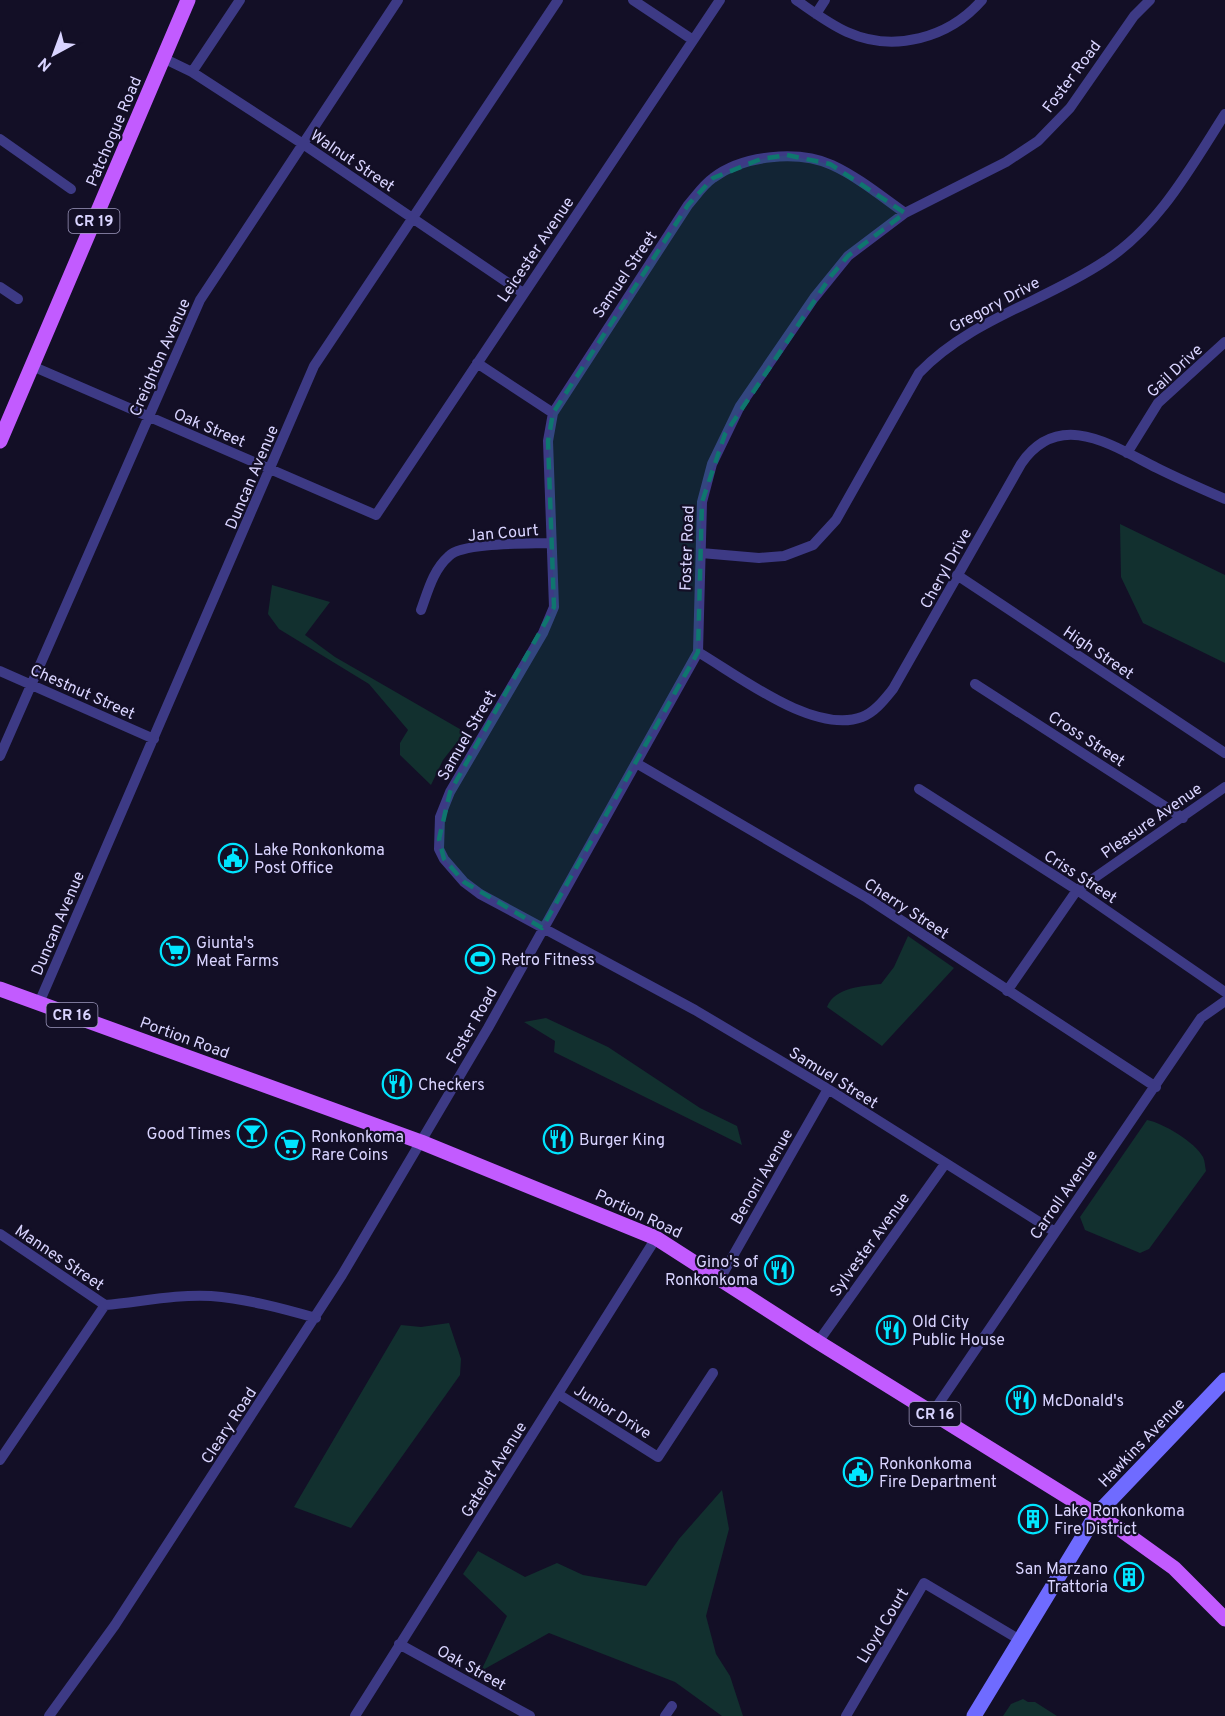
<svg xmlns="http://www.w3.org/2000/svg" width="1225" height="1716" viewBox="0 0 1225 1716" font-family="Overpass,sans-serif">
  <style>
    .green { fill: #12302f }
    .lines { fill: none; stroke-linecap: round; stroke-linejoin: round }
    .street { stroke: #3d3a85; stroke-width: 10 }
    .secondary { stroke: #6f6bff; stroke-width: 15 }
    .primary { stroke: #c25bff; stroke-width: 15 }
    .marked { fill: #0f766e; fill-opacity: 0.2; stroke: #0f766e; stroke-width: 4.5; stroke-dasharray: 12 8; stroke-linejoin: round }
    .labels { text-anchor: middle; stroke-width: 4.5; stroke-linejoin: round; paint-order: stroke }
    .shield { fill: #130f26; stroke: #9e99be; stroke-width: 1.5 }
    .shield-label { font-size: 15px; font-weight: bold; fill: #d9d4ff }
    .street-label { font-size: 16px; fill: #d9d4ff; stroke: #130f26 }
    .poi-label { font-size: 16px; fill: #d9d4ff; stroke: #130f26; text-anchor: start }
  </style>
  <rect width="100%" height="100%" fill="#130f26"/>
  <path class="green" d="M1120,524L1225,575V663L1143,623L1121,577Z
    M272,585L330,602L305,635L335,657L465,732L443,760L431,785L400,755V743L408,730L369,684L279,629L268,614Z
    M908,936L954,968L882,1046L827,1007C835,987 863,986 881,984L894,967Z
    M546,1018L608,1047L700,1108L737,1126L742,1145L554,1052L555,1041L524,1022Z
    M1147,1120C1163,1123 1195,1142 1203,1157C1205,1161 1205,1167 1206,1171L1149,1249L1140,1253L1085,1230L1080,1217Z
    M449,1323L461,1359L460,1375L351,1528L294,1507L401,1325L421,1327Z
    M722,1490L729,1529L706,1616L716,1654L730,1676L743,1716H722L675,1682L549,1633L481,1671L507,1616L463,1574L478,1551L525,1577L557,1563L583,1575L646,1586L679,1539Z
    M1023,1699L1028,1702H1035L1057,1716H1003L1011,1704Z"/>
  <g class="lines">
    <path class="street" d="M633,0L693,40
      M796,0C812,11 829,24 847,32C894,53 949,38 982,0
      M816,14L825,0
      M163,58L192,72L303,144L523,293
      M192,72L240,0
      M0,139L71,189
      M905,213C881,196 858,177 832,165C798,150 743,155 713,178C703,185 696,196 688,205L553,413L548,441L554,607L543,633L450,792L440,817L439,849L444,859L464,882L480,894L695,1010L828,1089L1055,1232
      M0,287L18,299
      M477,363L553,413
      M32,366L376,515L720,0
      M1127,453L1158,403L1225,342
      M701,553L759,558L784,556L813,545L836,520L919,373C971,319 1044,302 1105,261C1159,226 1191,167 1225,114
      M957,575L1225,753
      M421,610C428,591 433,570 449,556C463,542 530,544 551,543
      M698,652C739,676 814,735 862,717C875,712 884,700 893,689L1021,464C1059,408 1113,446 1157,468C1179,479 1202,489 1225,499
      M0,671L154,739
      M975,684L1183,818
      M0,756L200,300L398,0
      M636,763L867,898L1156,1087
      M919,789L1077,890L1225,992
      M1007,991L1077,890L1225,787
      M39,1003L314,366L558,0
      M0,1234L105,1305C140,1302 176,1294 211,1296C247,1299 281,1308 316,1318
      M721,1277L828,1089
      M818,1342L945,1164
      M558,1394L658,1457L713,1373
      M933,1412L1201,1018L1225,1001
      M0,1460L105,1305
      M399,1644L530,1716
      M49,1716L115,1625L342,1275L488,1028L698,652L702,502L712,464L740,406L814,298L848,256L905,213L1006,162L1038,141L1070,108L1134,16L1150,0
      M355,1716L656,1238
      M665,1716L672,1706
      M846,1716L924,1583L1020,1640"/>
    <path class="secondary" d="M974,1716L1096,1515L1225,1380"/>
    <path class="primary" d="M0,441L188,0
      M0,989L421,1142L656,1238L818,1342L1121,1530L1174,1568L1225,1619"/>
  </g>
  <path class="marked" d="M787,155L830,164L905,213L848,256L831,276L725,434L702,502L698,652L542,928L464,882L444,859L439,839L450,792L554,607L548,441L553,413L688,205L713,178L761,159Z"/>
  <defs>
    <g id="civic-ring" transform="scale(1.5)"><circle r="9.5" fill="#130f26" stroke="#00e5ff" stroke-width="1.5"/><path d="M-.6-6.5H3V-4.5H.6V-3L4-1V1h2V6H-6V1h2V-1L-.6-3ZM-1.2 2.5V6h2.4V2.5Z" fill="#00e5ff"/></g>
    <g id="supermarket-ring" transform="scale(1.5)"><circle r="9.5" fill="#130f26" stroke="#00e5ff" stroke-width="1.5"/><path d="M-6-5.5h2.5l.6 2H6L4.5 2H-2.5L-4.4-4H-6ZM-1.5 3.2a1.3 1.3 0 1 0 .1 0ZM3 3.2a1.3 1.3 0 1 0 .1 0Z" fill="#00e5ff"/></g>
    <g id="stadium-ring" transform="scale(1.5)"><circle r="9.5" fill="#130f26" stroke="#00e5ff" stroke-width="1.5"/><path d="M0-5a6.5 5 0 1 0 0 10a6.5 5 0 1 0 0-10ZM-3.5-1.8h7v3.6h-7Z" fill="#00e5ff"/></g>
    <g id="restaurant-ring" transform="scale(1.5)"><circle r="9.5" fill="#130f26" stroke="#00e5ff" stroke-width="1.5"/><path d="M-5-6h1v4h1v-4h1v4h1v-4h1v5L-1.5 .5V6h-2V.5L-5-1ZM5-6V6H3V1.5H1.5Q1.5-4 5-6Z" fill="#00e5ff"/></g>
    <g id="bar-ring" transform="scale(1.5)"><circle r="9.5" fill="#130f26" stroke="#00e5ff" stroke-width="1.5"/><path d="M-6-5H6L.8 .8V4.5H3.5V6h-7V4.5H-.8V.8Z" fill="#00e5ff"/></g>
    <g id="building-ring" transform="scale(1.5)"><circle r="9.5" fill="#130f26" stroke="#00e5ff" stroke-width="1.5"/><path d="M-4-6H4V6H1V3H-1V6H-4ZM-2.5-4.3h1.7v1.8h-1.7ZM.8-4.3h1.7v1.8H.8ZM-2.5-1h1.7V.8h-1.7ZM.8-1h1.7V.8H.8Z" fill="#00e5ff"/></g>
  </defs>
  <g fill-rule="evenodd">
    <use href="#civic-ring" x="233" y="858"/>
    <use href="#supermarket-ring" x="175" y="951"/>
    <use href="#stadium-ring" x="480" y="959"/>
    <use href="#restaurant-ring" x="397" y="1084"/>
    <use href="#bar-ring" x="252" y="1133"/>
    <use href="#restaurant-ring" x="558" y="1139"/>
    <use href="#supermarket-ring" x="290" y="1145"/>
    <use href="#restaurant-ring" x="779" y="1270"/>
    <use href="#restaurant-ring" x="891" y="1330"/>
    <use href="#restaurant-ring" x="1021" y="1400"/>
    <use href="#civic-ring" x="858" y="1472"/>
    <use href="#building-ring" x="1033" y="1519"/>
    <use href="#building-ring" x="1129" y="1577"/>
  </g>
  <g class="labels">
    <g class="shield">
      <rect x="68.5" y="209" width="51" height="24" rx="4.5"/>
      <rect x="46.5" y="1003" width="51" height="24" rx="4.5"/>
      <rect x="909.5" y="1402" width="51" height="24" rx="4.5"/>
    </g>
    <g class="shield-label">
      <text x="94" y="226">CR 19</text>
      <text x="72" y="1020">CR 16</text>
      <text x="935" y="1419">CR 16</text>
    </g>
    <g class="street-label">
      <text transform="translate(1071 76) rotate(-53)" y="6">Foster Road</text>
      <text transform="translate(113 131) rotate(-67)" y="6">Patchogue Road</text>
      <text transform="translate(353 160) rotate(34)" y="6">Walnut Street</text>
      <text transform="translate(535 249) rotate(-56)" y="6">Leicester Avenue</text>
      <text transform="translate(624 274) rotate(-56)" y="6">Samuel Street</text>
      <text transform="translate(994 304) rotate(-28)" y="6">Gregory Drive</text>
      <text transform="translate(159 357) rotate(-66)" y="6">Creighton Avenue</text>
      <text transform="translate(1174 370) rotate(-43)" y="6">Gail Drive</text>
      <text transform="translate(210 427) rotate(23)" y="6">Oak Street</text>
      <text transform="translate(251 477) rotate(-67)" y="6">Duncan Avenue</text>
      <text transform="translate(503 532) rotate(-5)" y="6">Jan Court</text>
      <text transform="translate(686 548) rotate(-88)" y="6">Foster Road</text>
      <text transform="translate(945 568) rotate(-61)" y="6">Cheryl Drive</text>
      <text transform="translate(1099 652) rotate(34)" y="6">High Street</text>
      <text transform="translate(83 691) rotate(24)" y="6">Chestnut Street</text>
      <text transform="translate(466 735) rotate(-60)" y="6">Samuel Street</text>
      <text transform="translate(1087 738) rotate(33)" y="6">Cross Street</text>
      <text transform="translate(1151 820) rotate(-35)" y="6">Pleasure Avenue</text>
      <text transform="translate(1081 876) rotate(33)" y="6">Criss Street</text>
      <text transform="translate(907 908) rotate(33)" y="6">Cherry Street</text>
      <text transform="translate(57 923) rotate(-67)" y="6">Duncan Avenue</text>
      <text transform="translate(471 1025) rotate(-60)" y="6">Foster Road</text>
      <text transform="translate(185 1037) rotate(20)" y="6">Portion Road</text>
      <text transform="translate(834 1077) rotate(32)" y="6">Samuel Street</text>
      <text transform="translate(761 1176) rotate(-60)" y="6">Benoni Avenue</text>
      <text transform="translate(1063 1194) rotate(-55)" y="6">Carroll Avenue</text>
      <text transform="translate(639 1213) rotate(25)" y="6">Portion Road</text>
      <text transform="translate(869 1244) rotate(-54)" y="6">Sylvester Avenue</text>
      <text transform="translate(60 1257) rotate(34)" y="6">Mannes Street</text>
      <text transform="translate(613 1411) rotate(32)" y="6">Junior Drive</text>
      <text transform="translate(228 1425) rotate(-57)" y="6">Cleary Road</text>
      <text transform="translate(1141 1442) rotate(-46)" y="6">Hawkins Avenue</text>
      <text transform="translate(493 1469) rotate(-58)" y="6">Gatelot Avenue</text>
      <text transform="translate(882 1625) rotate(-59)" y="6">Lloyd Court</text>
      <text transform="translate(472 1667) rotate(29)" y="6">Oak Street</text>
    </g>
    <g class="poi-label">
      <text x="254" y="855">Lake Ronkonkoma<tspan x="254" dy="18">Post Office</tspan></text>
      <text x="196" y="948">Giunta's<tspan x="196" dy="18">Meat Farms</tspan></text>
      <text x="501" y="965">Retro Fitness</text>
      <text x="418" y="1090">Checkers</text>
      <text x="231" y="1139" text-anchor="end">Good Times</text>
      <text x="311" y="1142">Ronkonkoma<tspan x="311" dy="18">Rare Coins</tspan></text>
      <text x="579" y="1145">Burger King</text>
      <text x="758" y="1267" text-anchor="end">Gino's of<tspan x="758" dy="18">Ronkonkoma</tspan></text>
      <text x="912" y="1327">Old City<tspan x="912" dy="18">Public House</tspan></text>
      <text x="1042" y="1406">McDonald's</text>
      <text x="879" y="1469">Ronkonkoma<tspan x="879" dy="18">Fire Department</tspan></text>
      <text x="1054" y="1516">Lake Ronkonkoma<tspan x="1054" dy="18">Fire District</tspan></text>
      <text x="1108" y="1574" text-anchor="end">San Marzano<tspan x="1108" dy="18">Trattoria</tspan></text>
    </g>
  </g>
  <g transform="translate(54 54) rotate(221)" stroke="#130f26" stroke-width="4.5" paint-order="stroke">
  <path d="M0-4.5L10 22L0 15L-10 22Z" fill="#d9d4ff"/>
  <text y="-9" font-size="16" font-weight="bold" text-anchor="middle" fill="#d9d4ff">N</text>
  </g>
</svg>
